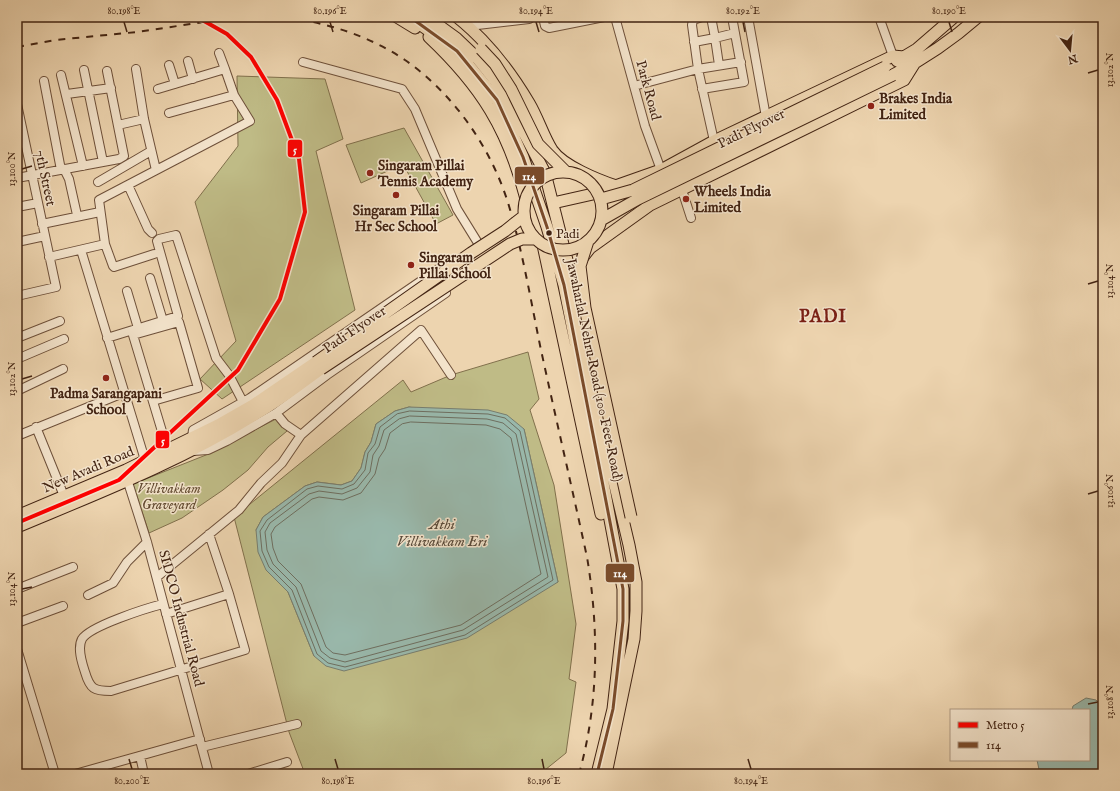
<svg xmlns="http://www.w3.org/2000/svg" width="1120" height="791" viewBox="0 0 1120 791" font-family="'IM FELL English',serif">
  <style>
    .green { fill: #bfbb86; stroke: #81704c; fill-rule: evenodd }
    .water { fill: #99b8ab; stroke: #777d6e }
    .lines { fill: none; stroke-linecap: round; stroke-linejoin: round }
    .shore { stroke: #6e6e5f; stroke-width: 1 }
    .stream { stroke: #777d6e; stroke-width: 2 }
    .minor-casing { stroke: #6e503a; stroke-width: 10 }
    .major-casing { stroke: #432413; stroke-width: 13 }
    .minor { stroke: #f3e3cb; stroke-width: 8 }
    .major { stroke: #edd4af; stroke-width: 11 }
    .rail { stroke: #432413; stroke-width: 2; stroke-dasharray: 7 7; stroke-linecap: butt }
    .major-bridge-casing { stroke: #432413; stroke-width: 13; stroke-linecap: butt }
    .major-bridge { stroke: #edd4af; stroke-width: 11 }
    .bus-1-casing { stroke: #f3e3cb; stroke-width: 6 }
    .bus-1 { stroke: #7a4b2a; stroke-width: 3 }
    .metro-1-casing { stroke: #f3e3cb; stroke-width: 7 }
    .metro-1 { stroke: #f00; stroke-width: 4 }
    .ticks { fill: none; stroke: #432413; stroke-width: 1.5 }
    .poi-dot { fill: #8f2418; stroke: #f3e3cb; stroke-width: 1.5 }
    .bus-dot { fill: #432413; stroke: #f3e3cb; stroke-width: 1.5 }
    .labels { text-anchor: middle; stroke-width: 3; stroke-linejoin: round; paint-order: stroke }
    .bus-label { font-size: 13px; fill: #432413; stroke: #f3e3cb; text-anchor: start }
    .street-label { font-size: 14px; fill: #432413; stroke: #f3e3cb }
    .poi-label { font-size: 14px; font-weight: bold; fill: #432413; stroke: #f3e3cb; text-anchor: start }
    .park-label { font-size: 14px; font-style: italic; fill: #624a30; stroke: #f3e3cb }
    .water-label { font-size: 15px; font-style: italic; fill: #584939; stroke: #f3e3cb }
    .district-label { font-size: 18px; font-weight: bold; letter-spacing: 1px; fill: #7a1f14; stroke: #f3e3cb }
    .line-badge { stroke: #f3e3cb; stroke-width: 1.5 }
    .badge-label { font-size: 11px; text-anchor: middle; font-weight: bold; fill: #fff }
    .neatline { fill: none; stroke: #432413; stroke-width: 1.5 }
    .ticks-label { font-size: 10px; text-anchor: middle; fill: #432413 }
  </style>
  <rect width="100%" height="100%" fill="#edd4af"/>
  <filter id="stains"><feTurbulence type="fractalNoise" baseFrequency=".005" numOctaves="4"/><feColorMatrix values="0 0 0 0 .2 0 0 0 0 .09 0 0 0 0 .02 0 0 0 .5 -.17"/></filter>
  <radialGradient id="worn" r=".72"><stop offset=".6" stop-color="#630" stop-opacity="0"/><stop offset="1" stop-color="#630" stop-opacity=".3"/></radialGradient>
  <path class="green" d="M237,76L325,79L343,139L316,151L355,310L222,399L200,379L236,341L195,202L238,146Z
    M404,128L453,215L436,224L403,164L361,183L346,145Z
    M528,352L539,399L530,410L554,485L576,624L569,679L576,682L566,753L540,774H305L289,732L234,517L403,380L411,392L451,375ZM409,407L524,429L558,582L314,656L288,592L256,530L263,517L305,486L317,482L341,485L352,481L361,468L365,452L371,442L376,424L395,411Z
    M276,419L287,431L268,447L248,470L223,490L182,518L149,533L133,484L206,455Z"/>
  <path class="water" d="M409,407L488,410L507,415L524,429L558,582L467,638L344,671L326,666L314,656L288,592L266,570L258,552L256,530L263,517L305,486L317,482L341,485L352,481L361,468L365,452L371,442L376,424L395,411Z
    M1086,698L1096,700L1103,707V774H1040L1037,760H1089V710H1072L1073,706Z"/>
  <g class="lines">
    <path class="shore" d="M410,411L488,414L505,418L520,431L553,580L465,635L345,667L328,663L317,654L292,590L269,567L262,551L260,531L267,520L307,489L318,486L342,489L354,484L365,470L368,453L375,444L380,427L397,414Z
      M410,416L487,419L503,423L516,434L548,577L463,630L345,662L330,658L321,651L296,587L273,564L267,550L265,532L270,523L309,494L319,491L342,494L357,488L370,472L373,455L379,446L384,430L399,419Z
      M411,422L486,425L500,429L511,438L541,574L461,625L345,655L333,653L326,647L301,584L278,561L273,548L271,534L275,527L312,499L319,497L343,500L361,493L375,474L379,458L385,449L390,433L402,424Z"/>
    <path class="stream" d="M17,21L41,17"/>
    <g class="minor-casing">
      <path id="minor" d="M543,17L545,26L549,28L604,17
        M615,17L645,126L661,170
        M702,17L693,20L692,25L698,69L714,141
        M748,17L766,117
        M879,17L893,56
        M469,26L529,19V17
        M694,42L715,38L711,17
        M219,53L225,69
        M188,61L193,79
        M303,62L402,89L415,109L457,209L478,243
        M169,65L175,84
        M719,65L715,38L735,33
        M136,69L144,119L156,170
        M84,70L103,162
        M61,75L83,166
        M44,81L61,170
        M634,86L698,69L741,62
        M158,89L225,69L234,95
        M702,89L744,82L732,17
        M67,94L111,88
        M17,104L56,287L17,296
        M118,125L144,119
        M64,169L69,179L77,215
        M17,178L119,159L124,156L107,71
        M98,182L151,151
        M128,185L148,229L152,233
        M682,190L691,218
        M17,207L38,203
        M42,224L100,212
        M17,242L45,236
        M81,250L145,460
        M154,254L114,267L113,266L105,244L99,200L250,121L234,95L169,113
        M49,257L105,244
        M150,278L163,321
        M127,291L138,328
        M17,338L60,321
        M107,338L178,316L157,241L159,239L176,235L216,358L229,375L243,402
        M17,359L64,339
        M17,391L63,369
        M153,401L198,388L179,322L133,335L167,448
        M36,427L64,496
        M301,435L421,330L451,375
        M17,436L123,393
        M192,437L193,430L250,398L440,268
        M193,451L208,450L227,441L276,413L327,375L446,293
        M126,476L147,542L209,774
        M157,577L239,510L261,483L282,463L301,435L285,424L276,413
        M17,589L73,567
        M88,595L113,583L127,562L147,542
        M163,604C147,608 90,626 82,639C77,648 82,663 85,672C90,689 94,691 111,691L245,650L229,594L209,534
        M166,614L229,594
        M17,623L63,606
        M17,649L55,774
        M202,747L297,724
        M140,756L144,774
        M75,774L200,739
        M248,774L287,762"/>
    </g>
    <g class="major-casing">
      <path id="major" d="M397,17L415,28
        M410,17L457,51L497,100L523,157L547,227L564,285L605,493L623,589V621L613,709L597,774
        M427,17L456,38L478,59L499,85L545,173L570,272L591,384L629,545L636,582V611L634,639L606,774
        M457,17C486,40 510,71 529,103C538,118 543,136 552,150C563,166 598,180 616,186
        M429,37C481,86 508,129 526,199
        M897,61L917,49L954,17
        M893,75C924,59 952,40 978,17
        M553,203L593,194L661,170L714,141L893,56L904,57
        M543,245L601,514
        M583,257L590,248L650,205L904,80L914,64
        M17,516L126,470L218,425L253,405L316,362
        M17,527C98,493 181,461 256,414C279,401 300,384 321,369"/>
    </g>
    <use href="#minor" class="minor"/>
    <use href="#major" class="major"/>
    <path class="rail" d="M286,17C327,23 370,36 405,60C454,94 492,149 509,206C523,253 531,302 541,350C556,419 572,488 587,557C599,629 599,703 579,774
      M17,47L55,40L137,32L238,17"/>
    <g class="major-bridge-casing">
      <path id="major-bridge" d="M481,49L495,64L511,89L538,144L566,172
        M524 211a39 39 0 1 1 78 0a39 39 0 1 1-78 0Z
        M601,199L633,190L885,67
        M601,220L638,199L893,75
        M588,241L580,266L585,308L631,517
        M316,362L471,253L505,231L524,216
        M321,369L510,244L522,239H536"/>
    </g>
    <use href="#major-bridge" class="major-bridge"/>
    <g class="bus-1-casing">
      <path id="bus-1" d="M410,17L457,51L497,100L523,157L547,227L564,285L623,589V621L613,709L597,774"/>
    </g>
    <use href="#bus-1" class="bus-1"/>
    <g class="metro-1-casing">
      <path id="metro-1" d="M17,523L119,480L238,370L280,299L305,212L299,159L277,100L251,57L227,34L197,17"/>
    </g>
    <use href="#metro-1" class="metro-1"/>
  </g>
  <path class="ticks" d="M124,22L127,32M330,22L333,32M536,22L539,32M743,22L745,32M949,22L952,32M1088,73L1098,70M22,169L32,166M1088,284L1098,281M22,379L32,376M1088,494L1098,491M22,589L32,587M1088,704L1098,702M129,759L132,769M335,759L338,769M542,759L544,769M748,759L751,769"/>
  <g class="poi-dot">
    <circle cx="871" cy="106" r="4"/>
    <circle cx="370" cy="173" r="4"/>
    <circle cx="396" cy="195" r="4"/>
    <circle cx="686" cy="199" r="4"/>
    <circle cx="411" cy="265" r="4"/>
    <circle cx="106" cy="378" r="4"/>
  </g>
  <circle class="bus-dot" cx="549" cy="233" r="3.5"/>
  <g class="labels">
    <g class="bus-label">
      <text x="556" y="238">Padi</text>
    </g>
    <g class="street-label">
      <text transform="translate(649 90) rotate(75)" y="5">Park Road</text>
      <text transform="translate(751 128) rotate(-26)" y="5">Padi Flyover</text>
      <text transform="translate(46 178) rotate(78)" y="5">7th Street</text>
      <text transform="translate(354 329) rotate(-34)" y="5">Padi Flyover</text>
      <text transform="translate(595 370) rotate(78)" y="5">Jawaharlal Nehru Road (100 Feet Road)</text>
      <text transform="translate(88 469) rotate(-23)" y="5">New Avadi Road</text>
      <text transform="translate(182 618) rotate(75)" y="5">SIDCO Industrial Road</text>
    </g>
    <g class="poi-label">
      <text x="879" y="103">Brakes India<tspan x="879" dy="16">Limited</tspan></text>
      <text x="378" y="170">Singaram Pillai<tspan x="378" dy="16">Tennis Academy</tspan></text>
      <text x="694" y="196">Wheels India<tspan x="694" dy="16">Limited</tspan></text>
      <text x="396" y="215" text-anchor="middle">Singaram Pillai<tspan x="396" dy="16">Hr Sec School</tspan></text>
      <text x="419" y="262">Singaram<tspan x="419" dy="16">Pillai School</tspan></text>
      <text x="106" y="398" text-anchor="middle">Padma Sarangapani<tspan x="106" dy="16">School</tspan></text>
    </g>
    <g class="park-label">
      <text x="169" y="493">Villivakkam<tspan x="169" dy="16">Graveyard</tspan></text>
    </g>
    <g class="water-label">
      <text x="442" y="529">Athi<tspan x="442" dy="17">Villivakkam Eri</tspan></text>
    </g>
    <g class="district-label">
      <text x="823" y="322">PADI</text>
    </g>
  </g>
  <g class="line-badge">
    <rect x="287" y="139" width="16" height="19" rx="4" fill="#f00"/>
    <rect x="514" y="166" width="31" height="19" rx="4" fill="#7a4b2a"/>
    <rect x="155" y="430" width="15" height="19" rx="4" fill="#f00"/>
    <rect x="605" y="563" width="30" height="20" rx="4" fill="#7a4b2a"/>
  </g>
  <g class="badge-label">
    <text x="295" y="153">5</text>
    <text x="529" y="180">114</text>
    <text x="163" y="444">5</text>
    <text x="620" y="577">114</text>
  </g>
  <rect width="1120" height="791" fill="none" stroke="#edd4af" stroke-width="44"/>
  <rect x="950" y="709" width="140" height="52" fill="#f3e3cb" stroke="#ad9781"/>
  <rect x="958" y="722" width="20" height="6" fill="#ff0000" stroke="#ad9781"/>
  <text x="986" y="729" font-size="12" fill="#432413">Metro 5</text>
  <rect x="958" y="742" width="20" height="6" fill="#7a4b2a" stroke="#ad9781"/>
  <text x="986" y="749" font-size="12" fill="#432413">114</text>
  <g transform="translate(1070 50) rotate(164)" stroke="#f3e3cb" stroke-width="3" paint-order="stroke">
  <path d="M0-3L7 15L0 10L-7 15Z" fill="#432413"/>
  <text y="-6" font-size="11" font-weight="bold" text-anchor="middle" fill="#432413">N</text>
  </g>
  <rect x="22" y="22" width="1076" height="747" class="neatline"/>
  <g class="ticks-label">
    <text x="124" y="14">80.198°E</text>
    <text x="330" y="14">80.196°E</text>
    <text x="536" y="14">80.194°E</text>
    <text x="743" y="14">80.192°E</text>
    <text x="949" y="14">80.190°E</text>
    <text transform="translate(1109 70) rotate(-90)" y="4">13.102°N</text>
    <text transform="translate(11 169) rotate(-90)" y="4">13.100°N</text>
    <text transform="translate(1109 281) rotate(-90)" y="4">13.104°N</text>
    <text transform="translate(11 379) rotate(-90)" y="4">13.102°N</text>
    <text transform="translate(1109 491) rotate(-90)" y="4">13.106°N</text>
    <text transform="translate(11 589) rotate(-90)" y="4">13.104°N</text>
    <text transform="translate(1109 702) rotate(-90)" y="4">13.108°N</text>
    <text x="132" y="784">80.200°E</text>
    <text x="338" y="784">80.198°E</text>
    <text x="544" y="784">80.196°E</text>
    <text x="751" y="784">80.194°E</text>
  </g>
  <rect width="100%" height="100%" filter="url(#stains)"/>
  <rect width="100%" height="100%" fill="url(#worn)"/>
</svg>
